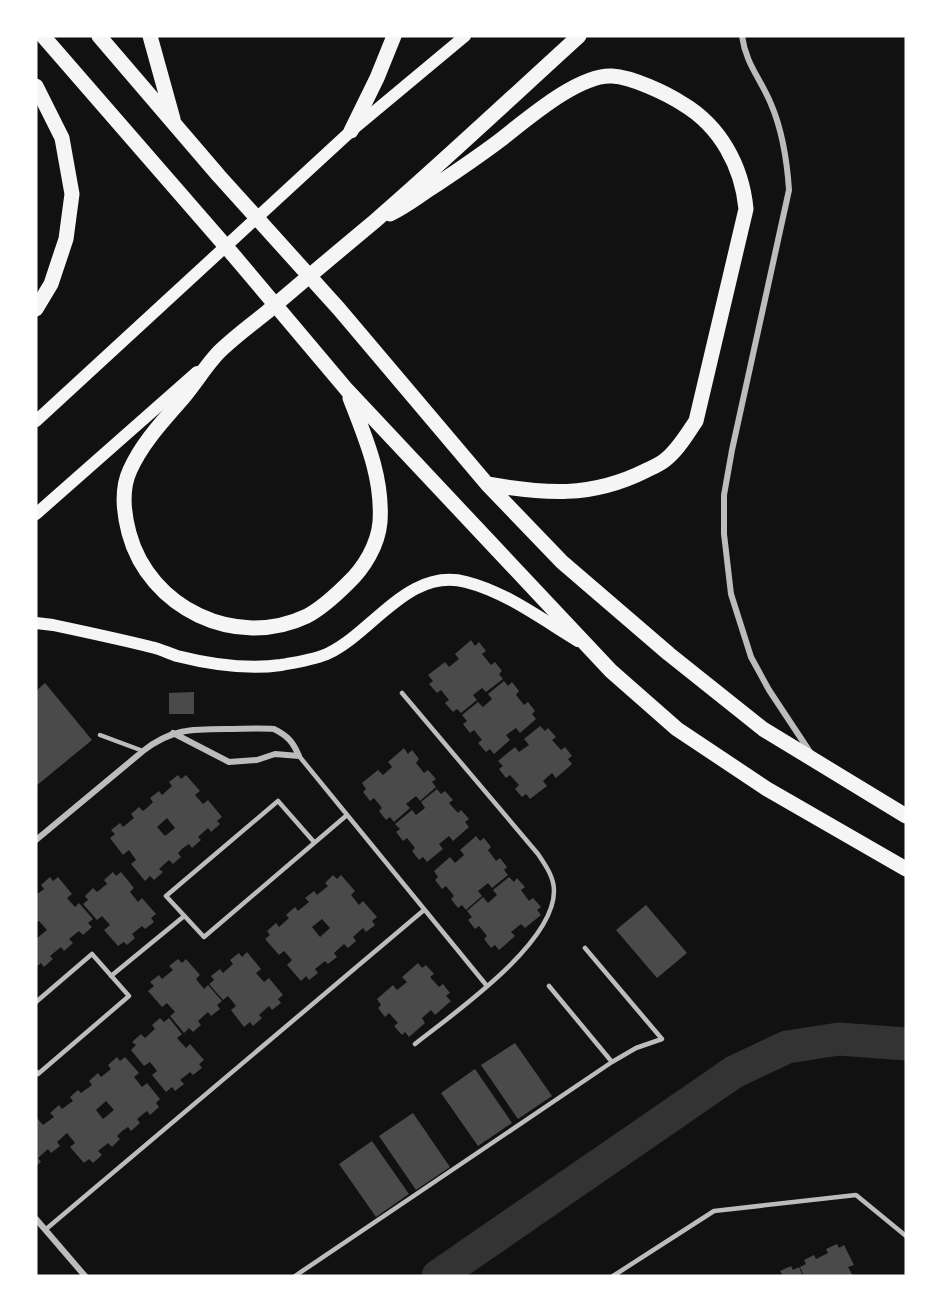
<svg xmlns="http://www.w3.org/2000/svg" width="942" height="1312" viewBox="0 0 942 1312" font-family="Roboto,sans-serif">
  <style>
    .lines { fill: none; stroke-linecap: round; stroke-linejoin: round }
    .river { stroke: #333; stroke-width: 33 }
    .building { fill: #4a4a4a; fill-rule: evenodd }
    .service { stroke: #bcbcbc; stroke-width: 4.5 }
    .minor { stroke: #bcbcbc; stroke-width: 6 }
    .secondary { stroke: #f5f5f5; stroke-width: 12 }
    .trunk { stroke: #f5f5f5; stroke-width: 15 }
  </style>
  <rect width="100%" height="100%" fill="#111"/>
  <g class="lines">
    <path class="river" d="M438,1276L734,1072L787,1047L839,1039L906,1044"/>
  </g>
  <path class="building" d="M471,640L475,646L479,642L486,651L482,654L491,665L495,662L502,671L499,674L503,679L486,692L482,688L473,695L477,700L461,713L457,709L453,712L445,703L449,700L441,690L437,693L429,684L433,681L428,675L445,662L449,667L459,659L455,654Z
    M504,681L508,686L512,682L519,691L516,695L524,705L528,702L535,711L532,714L536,719L520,733L516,728L506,735L510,740L494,754L490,749L486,752L478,743L482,740L474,730L470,733L463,724L467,721L462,715L478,702L483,707L492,699L488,694Z
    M45,683L92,740L36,786V691Z
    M194,692V714H169V693Z
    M540,726L545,731L548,728L556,737L552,740L561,750L565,747L572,756L568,759L572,764L556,778L552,773L543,781L547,786L530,799L526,794L522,797L515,789L519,785L510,775L506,778L499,769L503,766L498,761L515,747L519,752L529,745L524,739Z
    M404,748L408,754L412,750L419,759L416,763L424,773L428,770L436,779L432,782L436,787L420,801L416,796L406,804L410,808L394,822L390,817L386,820L379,811L382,808L374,798L370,801L363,792L366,789L362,783L378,770L383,775L392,767L388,762Z
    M178,775L181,779L186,775L200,791L195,795L203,804L208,800L222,817L217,821L220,824L211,832L208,828L198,837L201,840L192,848L189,844L183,848L178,853L181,857L173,864L169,860L159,869L163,872L154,880L150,876L145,881L131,864L136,860L129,850L123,855L110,838L115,834L111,830L120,823L123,827L134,818L131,814L139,807L143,811L148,807L153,802L150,798L159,791L162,795L172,786L169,782ZM167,818L175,828L165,836L157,827Z
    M437,789L441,794L445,791L453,800L449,803L458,813L461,810L469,819L465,822L469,827L453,841L449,836L439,844L443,849L427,862L423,857L419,860L412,851L415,848L407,838L403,841L396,832L400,829L395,824L412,810L416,815L425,808L421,802Z
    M476,836L480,841L484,838L491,847L488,850L496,861L500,858L507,867L504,870L508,875L492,888L488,883L478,891L482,896L466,910L462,905L458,908L451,899L454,896L446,886L442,889L435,880L438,877L434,871L450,857L455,863L464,855L460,850Z
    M113,872L116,876L121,872L134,888L130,892L138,902L142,898L156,914L151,918L154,922L145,929L142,926L132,934L135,938L127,945L124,942L118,946L104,930L110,925L102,916L97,920L83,904L88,900L85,896L93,888L97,892L107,884L104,880Z
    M333,875L337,879L341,875L355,891L351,895L359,905L363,901L377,917L372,921L375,925L366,932L363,928L353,937L356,941L348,948L344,944L334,953L337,957L328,964L325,961L315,969L318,973L309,980L306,976L301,981L287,965L292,960L284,951L279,955L265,939L270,935L267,931L276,923L279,927L289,918L286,915L295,907L298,911L309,902L305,898L314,891L317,895L328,886L325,883ZM322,919L330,928L320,937L312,927Z
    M50,877L53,881L58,877L72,894L67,898L75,907L79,903L93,919L88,923L92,927L83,935L79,931L69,939L73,943L64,951L61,947L50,956L53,959L44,967L41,963L36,967V939L47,930L39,921L36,923V895L44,889L41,885Z
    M509,877L514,882L517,878L525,887L521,890L529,901L533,898L541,907L537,910L541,915L525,928L521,924L511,932L515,936L499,950L495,945L491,948L484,939L487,936L479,926L475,929L468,920L472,917L467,911L483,897L488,903L497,895L493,890Z
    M646,905L687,953L657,978L616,930Z
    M247,952L261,969L256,973L264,982L269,978L283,995L278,999L281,1003L272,1010L269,1006L259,1015L262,1018L253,1026L250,1022L244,1027L231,1010L236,1006L228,996L223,1000L209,984L214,980L211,976L220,969L223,973L233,964L230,960L239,953L242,957Z
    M178,959L182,963L186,959L200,975L196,979L204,989L208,985L222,1001L217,1005L220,1009L211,1016L208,1012L198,1021L201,1025L193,1032L189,1028L184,1033L170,1016L175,1012L167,1003L162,1007L148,991L154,986L150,982L159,975L162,979L173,970L169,966Z
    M418,963L422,968L426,965L434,974L430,977L439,987L443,984L450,993L446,996L451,1001L435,1015L431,1010L422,1018L425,1023L409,1037L405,1032L402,1035L394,1026L398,1023L389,1013L385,1017L378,1008L381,1005L377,999L393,985L397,990L407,982L402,977Z
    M160,1018L164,1022L169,1018L182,1034L177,1038L186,1048L190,1044L204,1060L199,1064L202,1068L193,1075L190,1072L180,1080L184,1084L175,1091L172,1087L166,1092L152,1075L157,1071L150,1062L144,1066L131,1050L136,1045L132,1042L141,1034L145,1038L155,1029L152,1025Z
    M515,1043L552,1096L518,1119L481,1065Z
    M117,1057L120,1061L125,1057L139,1073L134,1077L142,1087L147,1083L160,1099L156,1103L159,1107L150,1115L147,1111L137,1119L140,1123L131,1131L128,1127L122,1131L117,1136L120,1139L112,1147L108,1143L98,1151L102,1155L93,1163L89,1159L84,1163L70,1147L75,1143L67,1133L57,1142L60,1146L51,1153L48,1149L38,1158L41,1162L36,1166V1117L43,1125L54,1117L50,1113L59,1105L62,1109L73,1101L70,1097L78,1090L81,1093L92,1085L89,1081L98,1073L101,1077L111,1069L108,1065ZM106,1101L114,1110L103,1119L96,1110Z
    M475,1069L512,1123L478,1146L441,1093Z
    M413,1113L450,1167L416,1190L379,1136Z
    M372,1141L409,1194L376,1217L339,1164Z
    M837,1244L839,1248L844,1245L854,1265L848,1267L853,1276H804L800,1267L806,1264L804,1260L814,1255L816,1259L828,1253L826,1249Z
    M791,1266L793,1270L799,1267L803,1276H783L780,1271Z"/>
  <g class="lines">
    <path class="service" d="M402,693L538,854C546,866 554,877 554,891C554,944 454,1013 415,1044
      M100,735L143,751
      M299,756L487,986
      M314,842L278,801L166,896L204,937L347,815
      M111,976L183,917
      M549,986L612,1062
      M36,1002L92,954L129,996L38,1074L36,1071
      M45,1230L424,910
      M295,1276L612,1062L636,1048L662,1039L585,948
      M613,1276L714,1211L856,1195L906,1236"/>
    <path class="minor" d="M742,36C746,65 761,79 771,104C783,132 787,160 789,190L732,450L724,495V534L731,594L751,657L769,690L810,752
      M173,733L229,762L257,760L275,754L299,756
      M36,840L143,751C171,729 191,729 226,729C242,729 258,728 274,729C288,736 293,742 299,756
      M36,1219L85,1276"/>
    <path class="secondary" d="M36,421L351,131L465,36
      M36,514L197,372
      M36,623L53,625C86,632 119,639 151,647C160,649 168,653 177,656C209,664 247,670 281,665C296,662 315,660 329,653C373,632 409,567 466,582C506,592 543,620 578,641"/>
    <path class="trunk" d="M43,36L235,257L347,390L611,671L677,729L767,789L906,869
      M99,36L219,176L339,309L487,484L562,562L669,654L763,729L906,816
      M150,36L173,119
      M36,86L62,138L72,194L66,239L51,284L36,309
      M351,131L377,78L394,36
      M390,214C407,206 420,195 436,185C457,171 479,156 499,141C525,121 578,74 612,76C632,77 666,93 683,104C720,126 742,166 746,209L696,421C687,434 678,450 665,460C659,465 651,468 645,471C591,498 544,494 487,484
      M350,398C366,439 383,478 380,522C378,545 364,568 348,583C336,595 322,608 307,616C236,650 149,608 129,533C124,514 121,489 130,470C142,443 163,421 182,399C194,385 205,367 218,353C233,338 251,325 267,312C303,281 339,251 375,221C444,161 511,98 579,36"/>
  </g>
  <rect width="942" height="1312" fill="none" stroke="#ffffff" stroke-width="75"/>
</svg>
